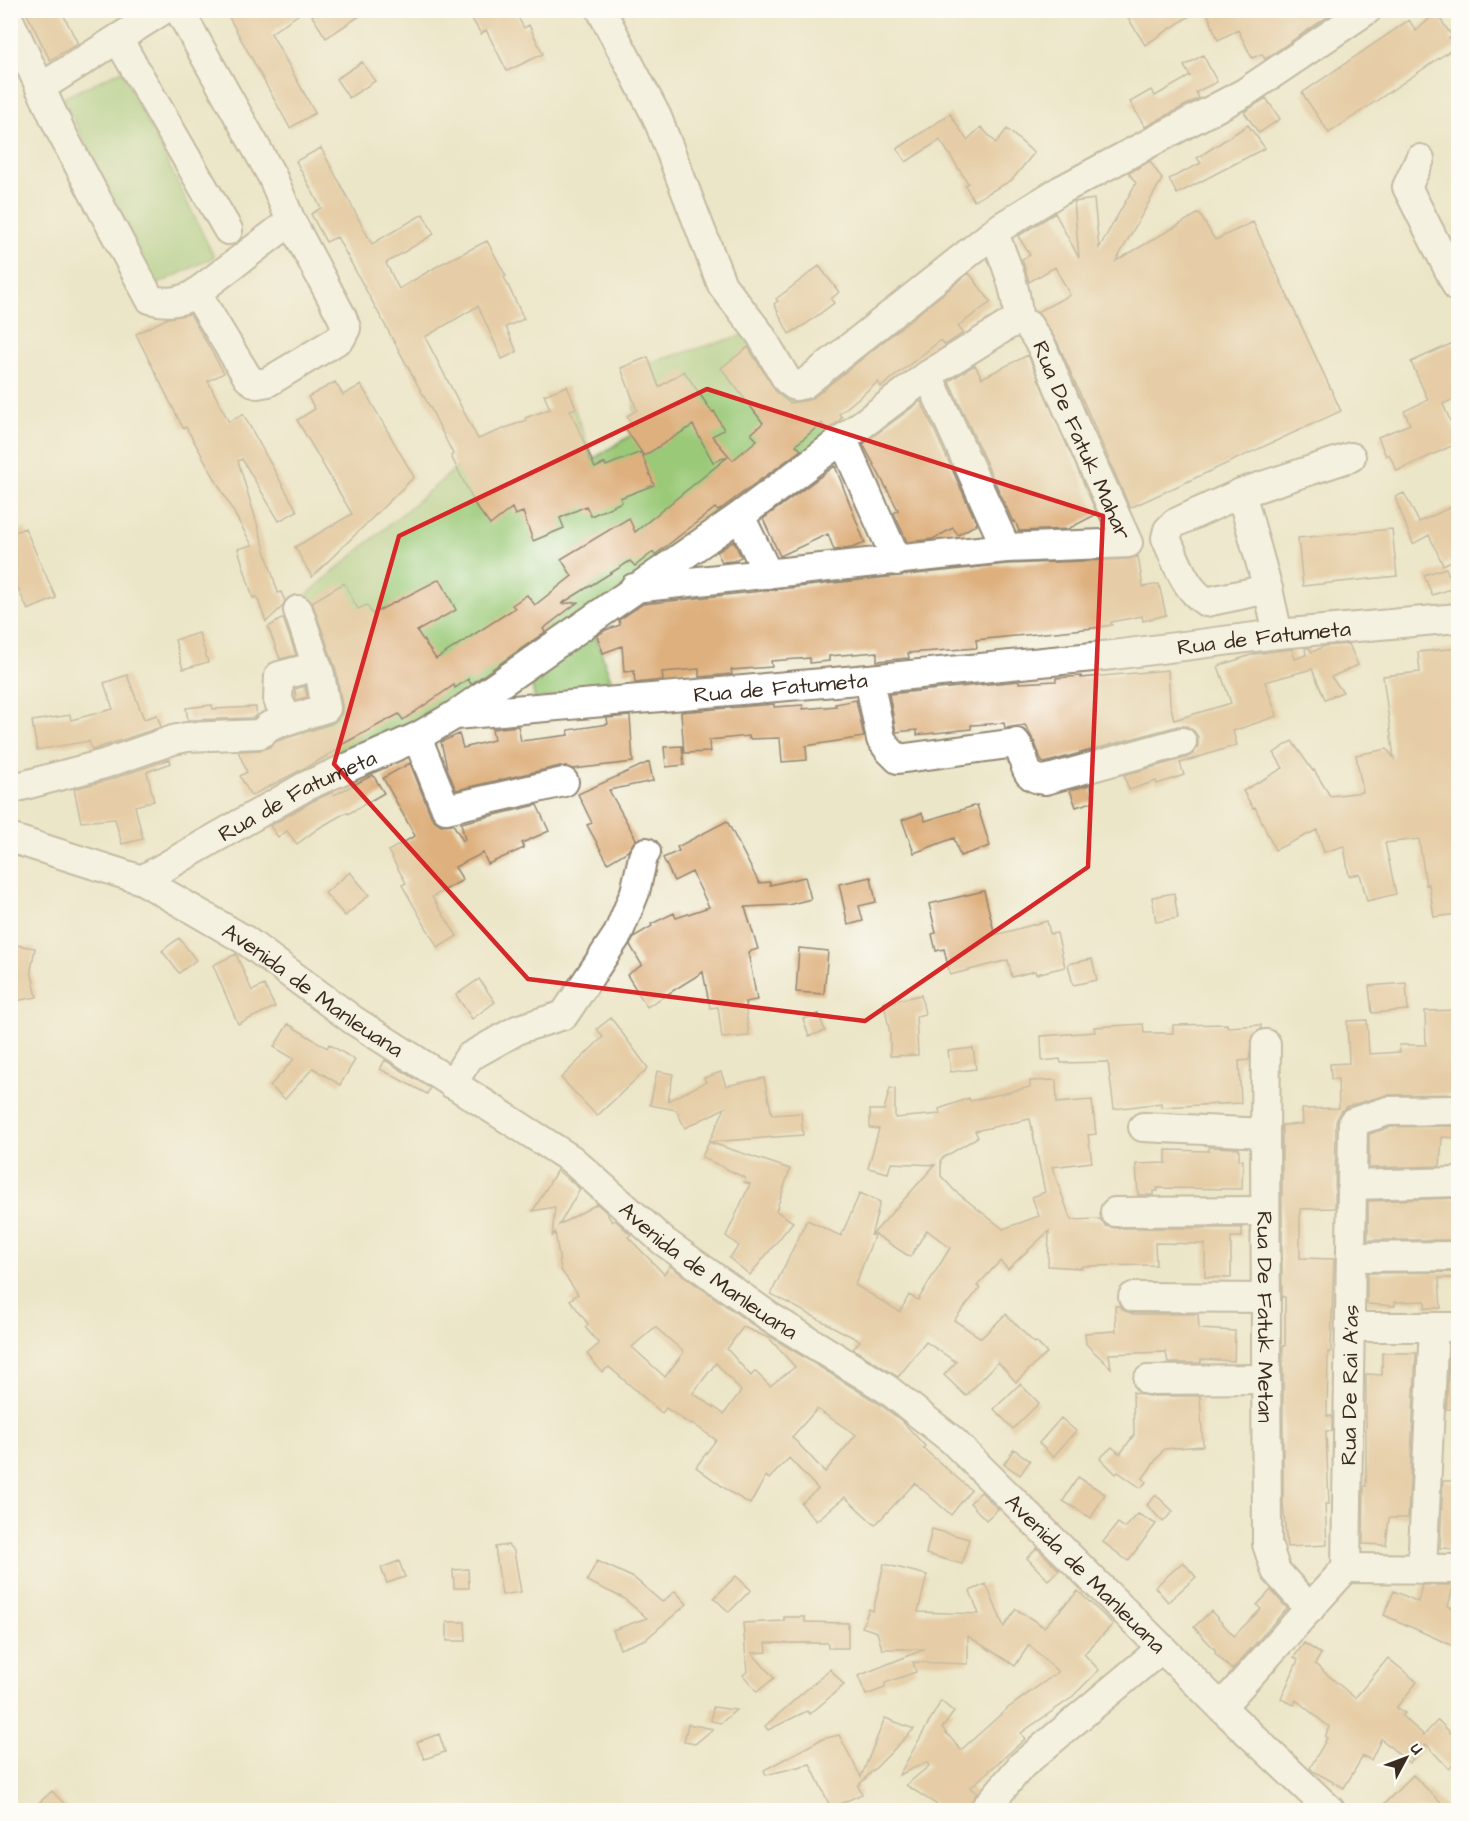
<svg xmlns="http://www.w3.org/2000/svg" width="1469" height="1821" viewBox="0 0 1469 1821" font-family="'Architects Daughter',sans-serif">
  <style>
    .green { fill: #9ac977; stroke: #6a7a4a; stroke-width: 1.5 }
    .building { fill: #deb07e; fill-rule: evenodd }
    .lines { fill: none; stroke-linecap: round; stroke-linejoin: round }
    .minor-casing { stroke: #948874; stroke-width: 32 }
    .minor { stroke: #fff; stroke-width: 28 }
    .marked { fill: none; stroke: #d62828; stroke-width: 4.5; stroke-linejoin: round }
    .labels { text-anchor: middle; stroke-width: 5; stroke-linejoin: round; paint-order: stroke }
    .street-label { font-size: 22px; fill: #3b2a1e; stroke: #fdfcf7 }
  </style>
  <rect width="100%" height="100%" fill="#fdfcf7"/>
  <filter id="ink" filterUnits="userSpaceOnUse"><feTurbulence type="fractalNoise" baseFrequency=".0167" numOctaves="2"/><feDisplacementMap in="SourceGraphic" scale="12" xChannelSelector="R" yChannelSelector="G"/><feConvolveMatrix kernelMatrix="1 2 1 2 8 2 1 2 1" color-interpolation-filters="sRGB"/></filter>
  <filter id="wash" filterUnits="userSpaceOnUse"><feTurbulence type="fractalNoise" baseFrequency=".008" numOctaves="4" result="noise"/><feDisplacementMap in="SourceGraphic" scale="24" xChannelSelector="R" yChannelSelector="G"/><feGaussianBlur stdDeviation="1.35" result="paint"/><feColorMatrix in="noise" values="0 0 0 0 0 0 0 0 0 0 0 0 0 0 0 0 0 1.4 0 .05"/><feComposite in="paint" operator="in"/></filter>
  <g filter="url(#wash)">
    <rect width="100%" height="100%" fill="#ece6c9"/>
    <path class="green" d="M122,70L214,257L156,285L63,98Z
      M750,333L794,386L843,440L455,715L306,786L303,728L306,595L493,437L572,402L593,459L636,432L631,368Z
      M594,632L613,686L535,700L528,667Z"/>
    <g id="blocks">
      <path class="building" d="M25,10H61L78,44L50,60Z
        M225,10H305L271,33L315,113L290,128Z
        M321,10H369L326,38L312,16Z
        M481,10H514L524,28L529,25L543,54L507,71L486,30L481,34L471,17Z
        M1123,10H1199L1145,45Z
        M1206,10H1331L1333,13L1265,59L1262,54L1252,58L1238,30L1218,40Z
        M1436,13L1452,36L1449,38L1457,46L1329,133L1302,93L1409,20L1416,31Z
        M1203,55L1217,82L1196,92L1199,98L1145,127L1130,102L1151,90L1155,96L1190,76L1184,66Z
        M362,62L375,81L349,98L336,79Z
        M1266,98L1280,119L1259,133L1244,112Z
        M950,114L967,140L981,127L996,143L1007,129L1034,153L1012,180L974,201L965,185L968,183L940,140L906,162L897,149Z
        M1248,125L1265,148L1177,194L1169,179L1201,163L1197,158Z
        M321,148L372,244L423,214L434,234L386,263L399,289L441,264L487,241L506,276L504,277L524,319L506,327L517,352L502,359L478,306L425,337L478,439L526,420L525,418L550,409L544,395L567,386L576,408L570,410L595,468L605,463L606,466L641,452L654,485L620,498L622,502L591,516L586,506L560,518L564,528L533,541L523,512L515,515L512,508L490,525L476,506L451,456L453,454L433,413L337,237L326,242L311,214L321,208L296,161Z
        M1150,161L1162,179L1116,261L1199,213L1215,240L1253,222L1341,411L1130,508L1057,341L1037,312L1070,295L1055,267L1029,282L1022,259L1030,255L1018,236L1055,213L1079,258L1074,202L1094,199L1099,248L1136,183L1129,173Z
        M819,266L839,292L831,299L834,303L806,324L789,334L774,304L778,301L776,299Z
        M969,273L991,302L958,326L963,333L945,345L941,340L881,387L878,382L839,414L842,417L839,421L827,430L822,423L796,445L801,450L718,511L715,508L655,555L653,552L635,566L630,561L561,604L578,602L543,629L545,632L471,684L468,679L455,688L454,685L403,720L399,714L339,746L340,748L318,761L251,796L240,776L247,772L238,751L261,750L270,747L277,741L331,724L337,720L342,713V705L336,670L312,602L344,583L358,609L367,605L372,614L440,579L456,610L417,631L436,659L515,608L512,605L527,595L535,605L572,576L561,559L629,518L635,532L729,456L733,460L757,440L751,434L763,423L721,368L748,347L777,393L790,403L808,400L814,397Z
        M190,314L224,373L208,381L229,422L243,414L297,511L279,521L242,459L238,461L278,593L281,592L285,601L282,607L266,622L257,597L253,598L238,549L252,545L186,427L183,428L136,334L168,318Z
        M1453,343L1458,356V373L1452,376L1458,390V397L1443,404L1458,439V443L1397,471L1389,454L1386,456L1378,437L1410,424L1404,411L1428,400L1411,362Z
        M1028,355L1097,514L1068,529L1019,531L1015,521L1013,522L949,381L975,365L982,378Z
        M648,357L659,387L684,371L712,412L714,411L724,430L712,436L729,456L713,462L693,425L644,456L625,428L631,423L627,416L637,410L621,368Z
        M335,382L343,395L361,385L414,477L312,577L295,547L352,514L297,420L315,409L308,397Z
        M921,401L977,524L958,535L953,528L933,539L907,542L894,513L898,510L863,444Z
        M835,466L865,543L851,548L834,550L828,534L780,556L763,519Z
        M1404,493L1419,522L1458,504V558L1443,565L1429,535L1413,544L1395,497Z
        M25,528L56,598L28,610L10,571V534Z
        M1392,529L1397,576L1303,586L1298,538Z
        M734,541L741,557L733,561L722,562L717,552Z
        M1138,556L1143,587L1159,584L1166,615L1143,621L1142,616L1111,622L1112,625L1094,628L976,640L977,648L908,653L909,658L877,661V652L829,656V661L810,663V658L771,661L772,667L731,670L732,674L699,677V669L662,672L663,680L635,683L634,671L624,672L622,646L603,653L597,636L606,630L620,625L619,620L643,604L1007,564L1129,559Z
        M1446,568L1454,588L1432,595L1424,575Z
        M283,618L296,655L280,659L268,627Z
        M199,633L208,662L183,669L175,640Z
        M1349,644L1358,665L1331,677L1343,692L1325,699L1312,669L1265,682L1277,716L1233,731L1237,745L1180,763L1184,775L1157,784L1156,781L1129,790L1124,775L1186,758L1193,754L1198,746V737L1194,731L1187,726H1178L1044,763L1042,762L1035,743L1025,725L1005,728L1004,723L971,725V729L917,735V730L896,732L889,694L1019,681V683L1056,681V678L1081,676V678L1168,670L1170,703L1174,720L1231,703L1218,666L1254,654L1292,649L1295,659L1306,655L1305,648H1309L1312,652L1325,646Z
        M1458,648V773L1454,774L1458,797V842L1452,843L1458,879L1456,880L1458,914L1434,917L1429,884L1426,885L1419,839L1385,843L1396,894L1367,901L1360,874L1349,876L1344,846L1324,852L1317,830L1275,850L1255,807L1253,808L1243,791L1283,768L1274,753L1292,741L1313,771L1314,770L1330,796L1363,792L1356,755L1387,749L1394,758L1383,676L1420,672L1418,652Z
        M127,675L144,719L157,715L161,727L92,750L89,741L37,750L32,721L70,715L71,720L113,709L104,683Z
        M305,686L307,697L296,700L295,689Z
        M856,700L864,737L806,746L807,760L782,762L780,738L749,739V736L709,740L710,752L684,753L681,712L774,704V707L803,705V709L836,706L835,704Z
        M212,705L213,709L256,707V715L253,718L188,720L186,708Z
        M630,716L633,762L573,769L560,766L456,790L447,768L441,742L459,734L463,748L494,740L492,729L518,726L521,741L569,735L568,730L608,724L607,718Z
        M682,746L684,765L666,767L664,747Z
        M170,759L171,763L147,772L154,801L135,806L143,839L122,844L115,819L81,822L74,789L109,780Z
        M649,762L653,781L609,790L636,839L628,851L608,863L587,825L592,823L578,794Z
        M410,763L431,816L435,821L441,825L453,824L463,841L465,840L461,823L537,805L549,831L522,843L524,848L488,864L483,853L455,867L463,880L432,897L457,936L438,948L402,885L406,883L388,851L415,836L383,778Z
        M373,775L384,793L348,814L347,812L319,828L297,844L287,831L278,837L270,826L313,801L333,792L334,795Z
        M1090,785L1095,801L1076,807L1070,790Z
        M977,805L990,846L960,856L954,838L914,853L902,820L922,813L925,821Z
        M727,821L759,883L770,882V885L805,877L811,899L788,905L745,907L758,949L748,952L757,1000L745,1002L749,1036L722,1038L718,1007L710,1008L703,972L647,1007L627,975L642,965L630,945L635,936L652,926L651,924L674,913L676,918L709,907L692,872L674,881L663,858L679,851L677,847Z
        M350,872L369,895L345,916L325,893Z
        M871,877L876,902L859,906L863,921L848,925L839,884Z
        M984,891L995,935L1047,921L1050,934L1057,933L1065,967L1036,974L1035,971L1012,977L1008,960L950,975L944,949L936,951L932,934L936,933L929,904Z
        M1174,893L1178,918L1156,922L1152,897Z
        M179,938L196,960L179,973L162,951Z
        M10,944L35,948L31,970L37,997L10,1002Z
        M799,948L828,951L824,994L796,992Z
        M236,954L252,991L264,985L275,1007L238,1024L213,965Z
        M1092,959L1097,980L1073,985L1068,964Z
        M479,979L495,1002L472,1019L456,995Z
        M1406,983L1408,1010L1372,1013L1369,986Z
        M921,995L925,1014L916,1016L918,1055L890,1056V1034L884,1003Z
        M1458,1010V1094L1387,1095L1348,1106L1340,1112L1336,1122L1335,1208L1300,1209V1258L1334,1259L1331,1352H1328L1327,1416H1332V1431H1326L1329,1504H1325L1327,1545L1287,1547L1283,1503V1346H1285V1297H1282V1125L1303,1124L1302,1109L1339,1108L1338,1079H1331L1330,1064L1349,1063L1347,1021L1367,1020L1369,1054L1400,1052L1399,1045H1426L1425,1011Z
        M819,1014L825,1031L809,1036L803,1019Z
        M611,1018L648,1068L597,1116L561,1078L603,1037L597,1029Z
        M288,1024L327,1048L329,1044L355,1060L340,1085L313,1068L285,1099L270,1086L294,1059L274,1047Z
        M1143,1024L1144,1033H1173V1025L1227,1024V1027L1261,1025V1029L1252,1036L1249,1060L1239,1061L1241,1103L1161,1107V1103L1114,1109L1108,1062L1061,1063L1060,1059L1042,1061L1041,1036L1095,1032L1094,1027Z
        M973,1048L976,1069L951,1072L948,1051Z
        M385,1060L430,1088L427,1094L380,1069Z
        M657,1071L673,1074L668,1101L706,1082L704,1078L721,1072L726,1086L764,1078L772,1115L801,1113L803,1135L709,1142L790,1169L776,1211L793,1222L750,1275L729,1258L739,1246L726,1236L750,1184L744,1182L745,1178L702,1157L725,1108L685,1128L676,1110L650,1105Z
        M1056,1080L1057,1103L1092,1100L1096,1134L1088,1135L1092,1162L1052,1167L1071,1220L1100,1219L1106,1226L1115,1228H1242V1237H1231V1278L1205,1277V1244L1155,1243L1156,1265L1082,1266V1268L1048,1266L1049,1231L1008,1269L1000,1261L977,1286L980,1288L954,1320L981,1338L1006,1314L1034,1343L1036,1342L1047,1353L1016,1382L998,1362L966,1396L944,1375L956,1362L926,1342L898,1377L853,1349L860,1341L771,1294L807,1220L841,1236L860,1193L880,1202L871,1236L935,1165L891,1163L888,1173L868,1168L879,1129L870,1128V1110H884L890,1088L895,1089V1118L940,1114L939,1109L969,1098L970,1101L1030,1087V1081ZM1030,1119L1045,1192L1032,1197L1039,1216L1003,1229L955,1191L941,1176V1159L978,1137L975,1131ZM927,1230L950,1248L918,1300L909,1295L900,1312L855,1285L875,1234L910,1257Z
        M1458,1126V1138L1442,1137L1440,1166L1369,1168V1134L1391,1127Z
        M1209,1147L1239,1148V1160H1243L1242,1189L1157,1188L1158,1191H1153V1195H1138L1136,1164L1166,1163V1150L1209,1151Z
        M557,1170L580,1189L559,1225L597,1204L606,1212L612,1222L615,1220L631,1235L628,1237L664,1274L670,1266L760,1330L878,1403L902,1421L925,1446L923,1448L971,1490L951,1515L915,1483L875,1525L845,1497L816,1521L801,1503L818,1489L789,1458L769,1479L766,1476L750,1504L730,1492L696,1467L716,1440L692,1423L691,1425L666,1408L662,1413L609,1367L602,1372L587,1354L599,1344L585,1327L588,1324L570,1300L578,1294L561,1270L555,1232L552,1237L555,1207L533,1211ZM655,1327L684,1352L665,1377L632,1347ZM743,1327L769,1338L795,1367L770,1386L755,1371L751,1376L727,1349ZM716,1363L741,1391L724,1414L693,1393ZM817,1409L856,1435L825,1472L792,1437Z
        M1458,1198V1240H1368V1201Z
        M1458,1272V1278H1439L1441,1308H1425V1301L1395,1302V1306L1367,1304V1273Z
        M1115,1306H1119L1125,1311L1133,1314H1198L1199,1329L1235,1331L1234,1361L1201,1359V1363H1168L1166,1352L1109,1354L1111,1368L1086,1344L1085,1333L1116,1331Z
        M1458,1344V1409H1446L1450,1344Z
        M1382,1353H1416L1408,1518H1389L1386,1545L1363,1544L1364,1486H1366V1374L1382,1375Z
        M1020,1384L1039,1403L1013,1429L994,1409Z
        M1133,1392L1148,1396H1200L1203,1446L1164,1449L1143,1478L1146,1482L1141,1488L1118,1472L1116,1474L1100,1458L1112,1447L1120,1454L1134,1435Z
        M1061,1418L1076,1431L1053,1457L1039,1443Z
        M1014,1449L1030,1461L1020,1475L1004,1464Z
        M1078,1477L1105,1494L1091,1518L1063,1501Z
        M1443,1481H1458V1549L1440,1548Z
        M981,1492L998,1509L986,1520L970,1503Z
        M1156,1495L1173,1511L1163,1522L1147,1505Z
        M1138,1514L1156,1524L1128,1561L1103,1542L1118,1523L1125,1528Z
        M932,1529L969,1539L962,1564L926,1554Z
        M508,1545L514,1551L521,1592L502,1595L495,1547Z
        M1037,1548L1059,1570L1048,1580L1027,1558Z
        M399,1561L405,1577L387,1583L381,1568Z
        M597,1561L634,1578L662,1602L675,1591L687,1604L646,1639L620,1649L613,1630L647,1618L623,1598L587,1581Z
        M1183,1562L1196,1577L1168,1602L1155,1587Z
        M884,1564L927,1575L918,1612L979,1614L970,1591L986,1584L1004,1627L1016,1609L1044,1627L1078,1591L1113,1624L1084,1654L1099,1670L1070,1699L1021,1733L1025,1739L970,1788L977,1793L966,1810H945L906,1785L929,1766L927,1762L899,1775L941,1701L954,1712L942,1728L961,1750L1008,1708L1058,1672L1029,1645L1015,1666L968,1636V1664L913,1662L916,1672L885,1683V1688L866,1695L858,1676L925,1649H882L877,1632L862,1627L869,1609L873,1611Z
        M468,1569L469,1588H454L453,1570Z
        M736,1576L751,1590L729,1612L714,1598Z
        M1422,1585H1454L1448,1606L1458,1611V1648L1384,1615L1394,1591L1418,1602Z
        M1271,1590L1287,1608L1232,1670L1215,1653L1216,1651L1194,1627L1211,1611L1234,1636L1261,1609L1257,1605Z
        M784,1617H805V1622L848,1623V1648H828V1643H766L767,1652L752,1653L774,1678L757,1692L743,1675L747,1672L743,1623L784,1621Z
        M447,1622H465L466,1641H447Z
        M1304,1643L1321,1654L1315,1664L1355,1698L1388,1658L1417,1682L1396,1708L1405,1713L1402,1716L1424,1735L1438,1720L1458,1740V1760L1449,1769L1426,1744L1409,1763L1381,1739L1371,1760L1363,1756L1344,1788L1313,1771L1310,1768L1327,1738L1325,1737L1329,1727L1296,1700L1294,1705L1281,1699L1298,1660L1294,1657Z
        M830,1669L844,1685L810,1714L807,1711L768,1730L765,1726Z
        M713,1707L736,1710L721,1723L711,1721Z
        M885,1718L914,1729L858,1786L862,1794L831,1808L810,1764L766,1775L764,1770L822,1739L839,1735L861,1777Z
        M688,1724L713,1729L695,1744L684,1742Z
        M439,1734L445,1752L424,1759L417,1742Z
        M1413,1775L1448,1810H1378Z
        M52,1791L70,1810H31Z"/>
    </g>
  </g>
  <g filter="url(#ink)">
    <use href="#blocks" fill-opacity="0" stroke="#948874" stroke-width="1.5"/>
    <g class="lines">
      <g class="minor-casing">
        <g id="minor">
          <path d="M601,10L657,117L722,285L760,334L787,380L795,386L804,384L1001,227L1061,190L1244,93L1367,10"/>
          <path d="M10,22L61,132L150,299C165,304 177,302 192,296L200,299L248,378L257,384L268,382L341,338L346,328L342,317L291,221L272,176L179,10"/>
          <path d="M118,39L228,230"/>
          <path d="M40,88L163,10"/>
          <path d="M1420,159L1407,187L1458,288"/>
          <path d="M994,233C1005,262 1018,290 1018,321"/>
          <path d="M192,296L291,221"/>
          <path d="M928,375L1006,548"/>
          <path d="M843,440L897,561"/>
          <path d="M1241,493L1268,589L1278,634"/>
          <path d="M740,516L768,574"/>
          <path d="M1268,589L1206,602C1184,588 1176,560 1166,538L1168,530L1175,523L1241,493L1351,457"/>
          <path d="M869,679L881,739L889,750L898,759L1016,743C1029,760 1019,778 1045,780L1182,742"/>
          <path id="s1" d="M455,715L740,516L928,375L1008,325L1018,321L1028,325L1042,347L1075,426L1128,543L1006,548L634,588"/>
          <path d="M288,720L278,700L279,676L317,666"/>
          <path d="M417,737L446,809L564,782"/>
          <path d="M10,789L104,764L173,740L187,737L260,734L269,726L326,708L320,675L298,610"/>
          <path id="s2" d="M10,838L142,880L245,940L353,1020L571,1159L663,1241L770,1317L887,1389L952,1440L1221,1707L1330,1810"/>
          <path id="s3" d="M142,880L306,786L417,737L455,715L869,679L1113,655L1278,634L1458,618"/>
          <path d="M452,1084L469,1057L519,1029L564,1015L618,934L635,892L643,857L646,852"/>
          <path id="s4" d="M1143,1127L1265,1133L1267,1544L1276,1571L1310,1609"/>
          <path d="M1265,1133L1266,1044"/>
          <path d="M1353,1185L1458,1182"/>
          <path d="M1115,1212L1265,1211"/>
          <path d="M1352,1257L1458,1256"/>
          <path d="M1133,1297L1266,1298"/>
          <path d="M1352,1327H1458"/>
          <path d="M1148,1380L1266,1379"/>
          <path d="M1346,1568L1458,1569"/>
          <path d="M1422,1569L1434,1327"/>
          <path id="s5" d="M1221,1707L1346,1568L1353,1122L1388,1111L1458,1110"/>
          <path d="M984,1810L1022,1765L1162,1648"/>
        </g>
      </g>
      <use href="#minor" class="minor"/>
    </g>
  </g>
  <path d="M0 0H1469V1821H0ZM707,389L1103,516L1088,867L865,1021L528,979L334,764L399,536Z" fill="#ece6c9" fill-opacity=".55" fill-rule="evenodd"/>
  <path class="marked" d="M707,389L1103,516L1088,867L865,1021L528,979L334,764L399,536Z"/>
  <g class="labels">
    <g class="street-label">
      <text dy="8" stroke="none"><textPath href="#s1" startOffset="826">Rua De Fatuk Mahar</textPath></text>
      <text dy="8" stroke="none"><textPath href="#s3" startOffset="1167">Rua de Fatumeta</textPath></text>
      <text dy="8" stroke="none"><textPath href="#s3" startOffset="681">Rua de Fatumeta</textPath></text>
      <text dy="8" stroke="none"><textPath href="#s3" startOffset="177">Rua de Fatumeta</textPath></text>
      <text dy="8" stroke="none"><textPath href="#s2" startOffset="342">Avenida de Manleuana</textPath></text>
      <text dy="8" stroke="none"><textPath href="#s2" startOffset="828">Avenida de Manleuana</textPath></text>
      <text dy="8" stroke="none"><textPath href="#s4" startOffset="306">Rua De Fatuk Metan</textPath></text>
      <text dy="8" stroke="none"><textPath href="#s5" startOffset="370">Rua De Rai A’as</textPath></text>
      <text dy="8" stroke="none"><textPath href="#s2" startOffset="1314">Avenida de Manleuana</textPath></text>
    </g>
  </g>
  <rect width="1469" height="1821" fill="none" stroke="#fdfcf7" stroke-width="36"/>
  <g transform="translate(1406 1758) rotate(49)" stroke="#fdfcf7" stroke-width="4.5" paint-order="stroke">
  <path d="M0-4.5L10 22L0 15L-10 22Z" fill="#3b2a1e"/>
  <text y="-9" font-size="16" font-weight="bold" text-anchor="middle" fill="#3b2a1e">U</text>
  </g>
</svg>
